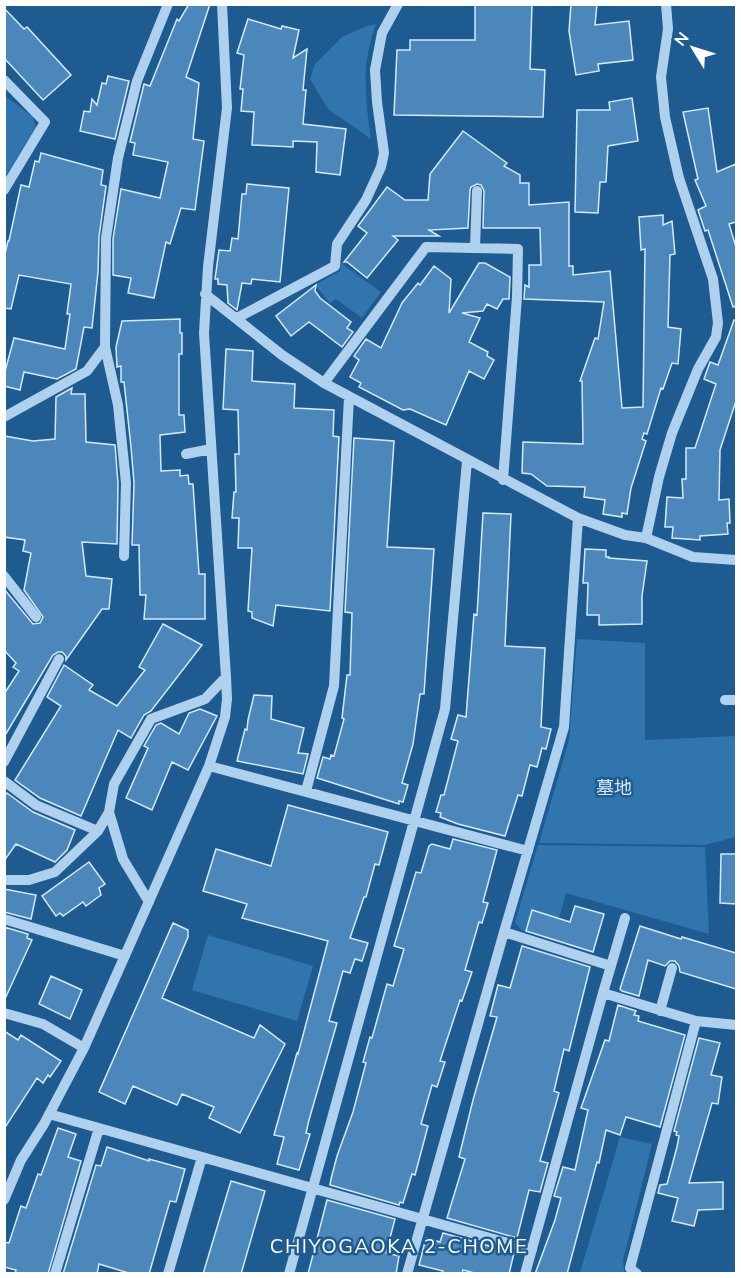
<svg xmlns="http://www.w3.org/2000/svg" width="741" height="1278" viewBox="0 0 741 1278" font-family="Mulish,'Noto Sans JP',sans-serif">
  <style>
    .green { fill: #3175af }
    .building { fill: #4b87ba; stroke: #d4e9fa; stroke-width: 1.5 }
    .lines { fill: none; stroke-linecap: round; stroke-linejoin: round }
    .minor { stroke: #afd1ee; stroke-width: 10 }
    .labels { text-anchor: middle; stroke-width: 5; stroke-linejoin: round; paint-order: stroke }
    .park-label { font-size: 18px; fill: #d4e9fa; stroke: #1e5b91 }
    .neighbourhood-label { font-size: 20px; letter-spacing: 1.5px; fill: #fff; stroke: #1e5b91 }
  </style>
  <rect width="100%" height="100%" fill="#1e5b91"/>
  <path class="green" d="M376,24C361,63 365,99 371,139L328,109L310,79L315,64L342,37L367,26Z
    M5,96L32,116L36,127L5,177Z
    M341,263L381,292L362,318L336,299L330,303L315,285L340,271Z
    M577,639L645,643V740L736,736V837L704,845L539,843L569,740Z
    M538,845L705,847L709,934L566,893L553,940L521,930L515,922Z
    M208,935L313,966L297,1021L192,990Z
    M620,1137L652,1144L623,1260L624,1271L627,1273H580Z"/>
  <path class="building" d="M189,4H210L186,77L199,83L193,139L204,141L195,210L181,208L170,244L166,242L154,298L128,293L131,278L113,275V239L121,189L160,198L168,162L133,155L135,143L130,142L144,84L150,86L177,19L179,21Z
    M475,4H532L530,69L545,70L543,117L394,115L397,50H410V40H475Z
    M571,4H597L595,25L629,21L633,60L598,64L599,71L576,75L569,31Z
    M4,8L24,29L27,27L71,75L43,100L4,58Z
    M248,19L281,29L282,26L299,30L293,58L307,49L303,90H306L303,124L346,129L340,175L316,172L317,142L293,141V147L252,145L254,112L241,111L243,89H240L244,55L237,53Z
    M108,76L129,81L115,139L80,131L84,111L90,112L92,99L97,105L102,83L106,84Z
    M632,98L638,141L608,146L606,182H600L598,213L575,212L577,110H610L609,102Z
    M708,108L717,172L736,164V222L729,224L736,247V306L733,307L708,230L705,231L698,210L706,206L695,180L698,179L683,112Z
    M463,131L507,163L504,166L520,175V183H529V205L569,202V266H573V275L610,271L622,408L643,407L645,249L641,250L639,217L663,215V225L672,221L675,254L670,255L668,327L681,329L678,364L672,363L663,389L661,388L647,434L644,433L642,439L646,441L631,488L627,514L622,513V517L603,514L605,500L584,497L585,487L547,486L531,474L522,473L523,442L583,444L582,381H580L595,338L598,339L604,302L524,299L525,285L529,287V265H541L540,228H483L484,191L481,185L477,184L471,187L470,190L468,228L429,230L439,236H393L398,240L367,278L347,262H344L367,233L358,226L387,187L405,200H428L430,174Z
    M41,153L103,170L101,185L106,186L99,237L98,272L92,328L84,327L76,369L57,379L24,372L20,390L4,386V375L14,338L65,349L70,314H67L71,284L19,275L11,309L4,308V258L8,241H9L21,185L29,187L35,161L39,162Z
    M247,184L289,188L280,282L252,279L251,284L242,283L237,310L228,303L227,285L218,284V279H215L219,250L230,251L232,238L238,239L242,194H246Z
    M479,263H485L510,277L509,299H503L497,309L487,304L483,311L462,313L480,318L469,342L488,352L487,356L494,360L484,379L469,371L446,425L410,409L403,410L359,387L361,383L350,377L359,360L354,356L366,339L381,348L402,303L418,283L420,285L434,266L451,279L449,313Z
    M316,285L315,291L320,298L351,322L347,328L353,332L342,347L309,322L291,336L276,316Z
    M180,319V333H182V354H179V415H184L185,432L160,435L161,471L180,470V476L188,475L189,484H193L199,574H205V619H144L146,595H140L139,545H132L134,483L131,447L124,382H121V366L117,367L116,347L122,321Z
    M734,320H736V401L720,450L719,500L729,499L730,523H727L728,534L700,536V540L672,538L673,527H665L667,497L683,498L682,479H686V448H695L716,384L704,379L710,362L718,365Z
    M226,349L253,351L252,381L295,384L294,408L334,410L333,436L339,437L330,611L276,605L273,626L252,618V612L248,611L252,548H238L239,518H232L234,492H236L235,454H239L238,410L223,409Z
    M72,388L71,394H85L86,442L115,445L118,483L117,544L82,542L86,576L112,579L109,609H102L66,660V656L62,652H58L53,655L4,737V694L19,671L13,667L16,663L4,650V589L33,624L40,623L43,617L24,590L31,553L23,551L25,540L4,537V436L33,441L55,439L56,397Z
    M354,438L394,441L387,547L434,549L424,694H420L413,744L402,783L408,785L403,802L399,801V804L317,778L323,757L330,759L331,755L334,756L344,719L342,718L347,675H350L352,613L345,612Z
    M483,513L511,514L505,646L545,648L541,727L551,729L546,749L542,748L537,767L530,765L522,796L518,795L505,836L458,824L440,817L441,813L436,812L441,795H444L458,741L451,739L458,715L466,717L474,614L477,615Z
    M585,549L606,550V557H609V558L647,561L642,596V624L599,625V615H587L588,583H583Z
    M163,624L202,645L151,711L144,715L131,738L118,730L81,816L40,798L15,780L61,706L47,697L64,665L93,685L89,690L117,706L145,670L139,667Z
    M254,695L272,696L271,719L304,728L298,753L308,754L303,774L237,761L245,729L247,730L248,720Z
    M200,709L217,716L188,770L172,762L152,810L126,798L148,748L144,746L156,725L161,723L179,734L189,713Z
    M7,793L33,812L75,830L67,850L55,862L16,844L4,861V797Z
    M288,805L388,832L379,865L375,864L366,897H364L350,938L368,943L362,961L355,959L350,973L343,971L329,1021L337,1023L309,1120L306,1133L310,1134L299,1170L277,1164L284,1137L274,1135L297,1053L298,1054L328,941L242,918L247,904L203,891L216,849L271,866Z
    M453,839L497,850L483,902L488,903L482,923L479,922L465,970L472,972L462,1001L460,1000L440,1061L445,1062L437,1087L432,1085L421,1124L428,1126L415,1175L412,1174L403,1203L400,1202L399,1205L330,1185L331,1179L337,1156L353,1112L366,1063L363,1062L370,1037L372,1038L387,984L393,986L404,949L394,946L416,872L421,873L429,846L432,844L450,849Z
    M721,854H736V904L720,903Z
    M89,862L105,884L99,888L101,895L86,906L83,902L63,916L60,913L56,916L42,896Z
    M4,889L36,895L31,919L4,912Z
    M575,906L604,914L593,952L526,931L532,910L570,922Z
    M173,923L188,930V937L162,998L254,1038L260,1025L285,1044L240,1133L209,1118L214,1107L182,1094L177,1105L133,1086L125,1104L99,1092Z
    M640,926L681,939L682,937L736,953V989L680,972L679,966L675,961H670L665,966L648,960L639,996L622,991L620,989Z
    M4,927L28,934L27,938L32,940L4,1001Z
    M522,946L590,967L569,1051L564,1049L554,1091L559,1093L540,1161L548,1163L540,1192L529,1190L517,1238L447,1218L465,1159L459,1157L473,1100L497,1017L490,1016L498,985L510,988Z
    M51,976L82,990L70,1019L39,1004Z
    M618,1005L636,1011L634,1015L639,1016L638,1021L685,1035L660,1127L626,1117L620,1135L606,1130L599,1163L597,1162L567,1274H535L555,1220L561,1198L554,1196L563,1167L575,1170L588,1110L581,1108L605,1040L609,1041Z
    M4,1031L18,1040L21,1035L61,1061L50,1077L48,1075L43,1083L37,1078L4,1129Z
    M699,1038L720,1043L711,1075L722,1077L718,1104L712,1103L689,1183L723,1182V1209L698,1210L694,1226L672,1221L678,1198L658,1193L660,1185L667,1184L677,1147L679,1136L676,1135L677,1132L674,1131Z
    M58,1128L76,1134L68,1157L81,1161L48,1274H15L16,1270L4,1267V1242L9,1243L21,1206L26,1208L38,1174L41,1175Z
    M107,1147L149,1161V1159L185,1169L176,1202L170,1201L149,1274H132L99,1264L97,1274H63L96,1165L101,1166Z
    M231,1181L265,1191L241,1274H203Z
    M327,1200L395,1219L386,1253L399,1256L396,1274H308Z
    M443,1233L514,1253L509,1274H478L463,1270L462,1274H442L443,1271L419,1265L426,1238L440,1242Z"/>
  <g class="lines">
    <path class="minor" d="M4,80L45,122L4,190
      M475,248L477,191
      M205,294L282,355L324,383L578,518L625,535L646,538L693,557L736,560
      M237,318L335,266L337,244L366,200L381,167L384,153L377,102L375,70L382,33L398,4
      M324,383L426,247L518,249L517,297L503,480
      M4,417L87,371L105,347
      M186,454L211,449
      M646,538L659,477L672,433L698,369L716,337L718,323L713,279L679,178L665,117L661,77L668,29L666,4
      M124,556L126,483L118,405L105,347L106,238L118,158L137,81L168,4
      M4,576L36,617
      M725,700H736
      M4,762L59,659
      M209,766L528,851
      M4,781L36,805L98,831
      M306,791L334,686L349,397
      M109,812L123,859L149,902
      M4,880H29L55,872L98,831L109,812L114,784L151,719L205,699L226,677
      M4,919L125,956
      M504,932L611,966
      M603,993L696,1021L736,1025
      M660,1011L672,968
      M4,1013L43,1024L84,1048
      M49,1114L532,1250
      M4,1200L21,1160L44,1124L84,1048L209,766L225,717L227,699L226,677L204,333L208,267L227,108L222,4
      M55,1274L99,1128
      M168,1274L202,1157
      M289,1274L445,709L467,461
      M407,1274L504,932L564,727L578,518
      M525,1274L603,993L625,918
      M637,1274L630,1268L696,1021"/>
  </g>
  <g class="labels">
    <g class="park-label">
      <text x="614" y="794">墓地</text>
    </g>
    <g class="neighbourhood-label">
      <text x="399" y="1253">CHIYOGAOKA 2-CHOME</text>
    </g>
  </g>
  <rect width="741" height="1278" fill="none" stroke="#ffffff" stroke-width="12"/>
  <g transform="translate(693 48) rotate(308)" stroke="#1e5b91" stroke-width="4.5" paint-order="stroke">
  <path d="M0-4.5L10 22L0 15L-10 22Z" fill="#ffffff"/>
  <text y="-9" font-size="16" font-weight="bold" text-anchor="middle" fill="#ffffff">N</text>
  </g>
</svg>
